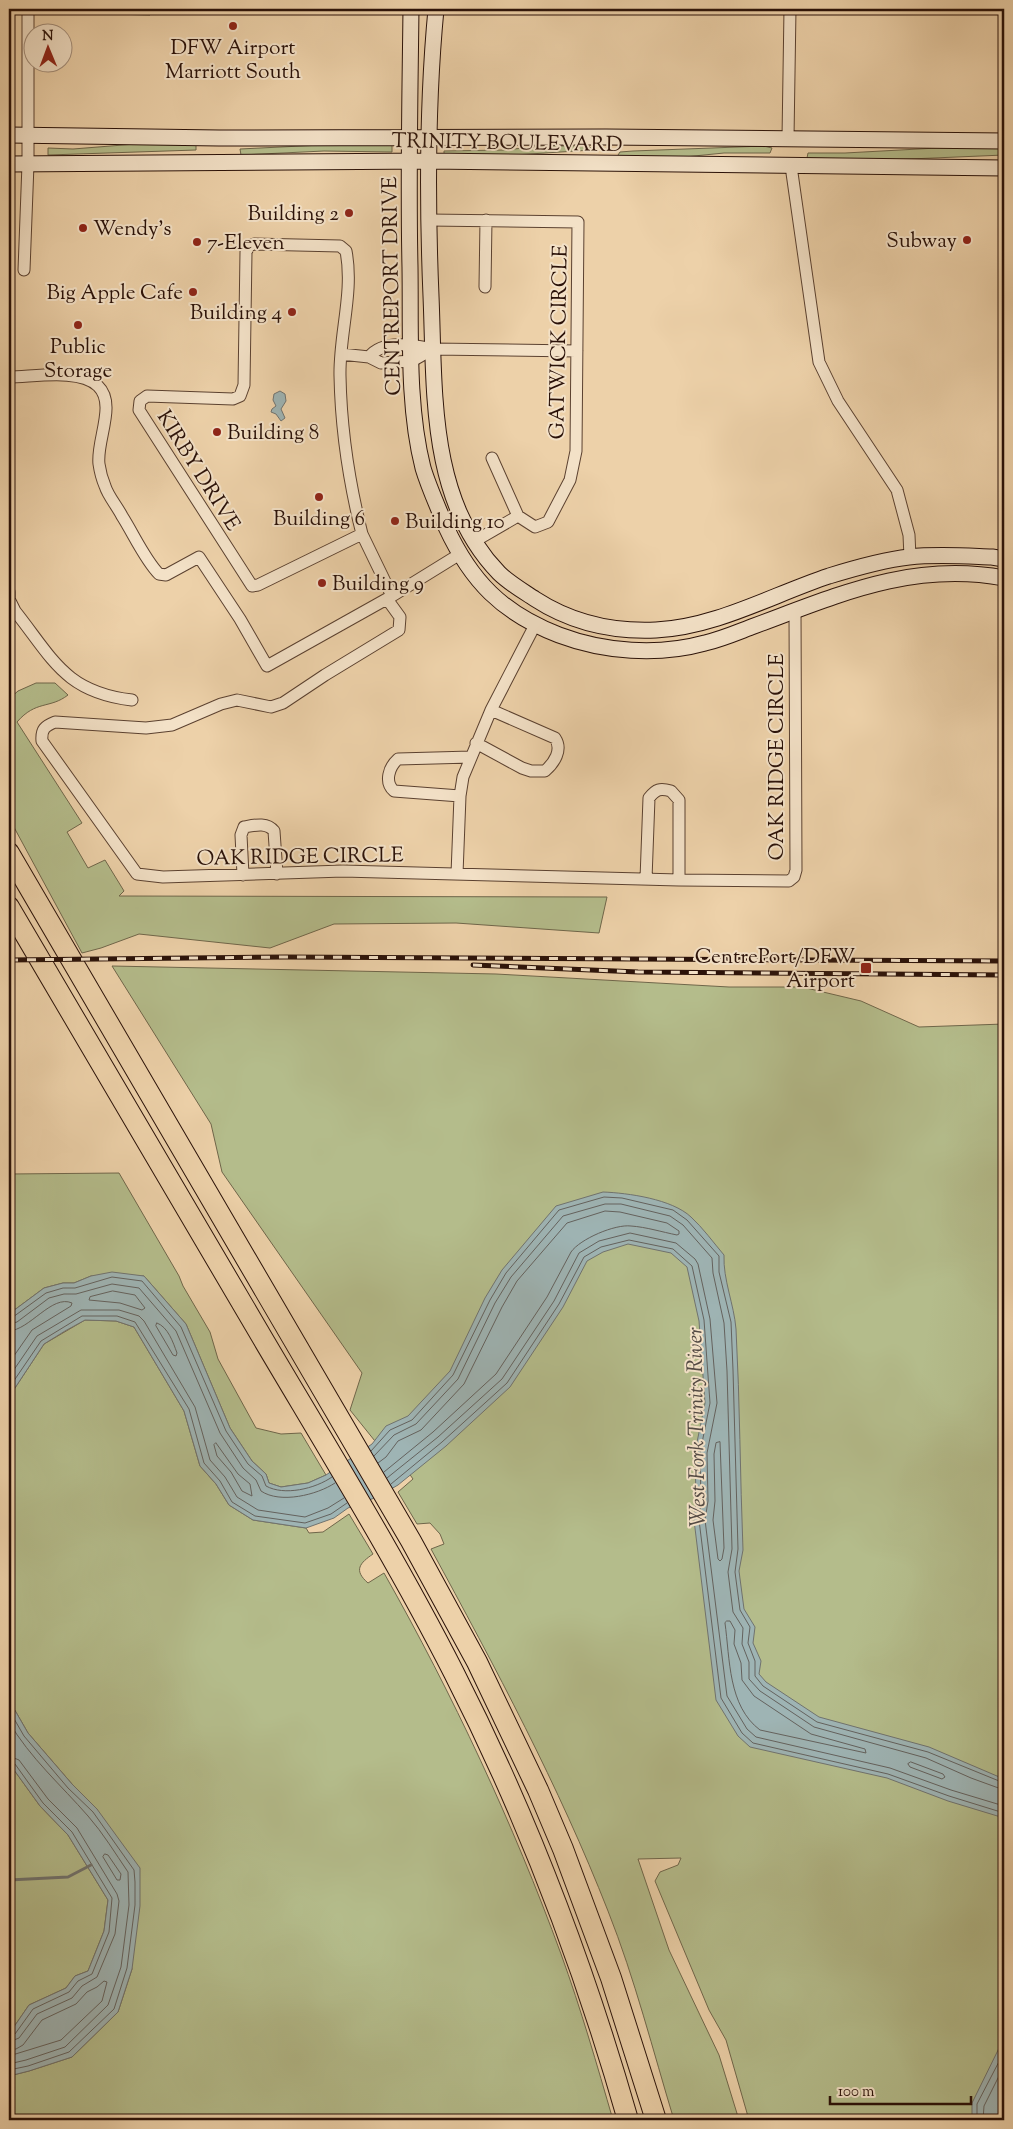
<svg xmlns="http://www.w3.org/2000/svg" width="1013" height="2129" viewBox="0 0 1013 2129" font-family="'Sorts Mill Goudy',serif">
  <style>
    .green { fill: #b4bc8b; stroke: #6f664a }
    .water { fill: #9eb4b4; stroke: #70736f }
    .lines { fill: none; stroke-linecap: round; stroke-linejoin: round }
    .shore { stroke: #64625e; stroke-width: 1 }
    .stream { stroke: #70736f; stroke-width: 3 }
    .street-casing { stroke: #5b4130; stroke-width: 13 }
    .secondary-casing { stroke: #2a1108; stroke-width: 17 }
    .highway-casing { stroke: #2a1108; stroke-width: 22 }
    .street { stroke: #f3e1c7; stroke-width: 11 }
    .secondary { stroke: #f3e1c7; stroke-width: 15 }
    .highway { stroke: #edd1a9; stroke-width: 20 }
    .rail-casing { stroke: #2a1108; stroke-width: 5 }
    .rail { stroke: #f3e1c7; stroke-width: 3; stroke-dasharray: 9; stroke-linecap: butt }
    .poi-dot { fill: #8f2418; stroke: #f3e1c7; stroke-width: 2 }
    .labels { text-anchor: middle; stroke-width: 4; stroke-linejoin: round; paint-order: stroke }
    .poi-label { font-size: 21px; fill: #2a1108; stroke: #f3e1c7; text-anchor: end }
    .street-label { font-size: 21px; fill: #2a1108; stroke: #f3e1c7 }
    .water-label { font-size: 22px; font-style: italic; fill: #534a44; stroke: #f3e1c7 }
  </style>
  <rect width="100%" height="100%" fill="#edd1a9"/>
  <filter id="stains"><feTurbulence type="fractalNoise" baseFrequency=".004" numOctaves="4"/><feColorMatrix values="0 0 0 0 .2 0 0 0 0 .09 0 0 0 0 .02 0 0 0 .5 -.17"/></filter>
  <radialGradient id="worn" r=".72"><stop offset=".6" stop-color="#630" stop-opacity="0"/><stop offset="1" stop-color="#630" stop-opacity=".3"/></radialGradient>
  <path class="green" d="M35,9H150V15L35,12Z
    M148,143L196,144V150L48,155V148L73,149Z
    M322,145H392V152L324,151L241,155L240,149Z
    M543,146H585L590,147L591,150L484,157L444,156V151L504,150Z
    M764,146L772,148L770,153H724L674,158L620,157L618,155L620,152L633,151Z
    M937,148H1004V155L886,160L807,158L808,153H845Z
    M36,683H55L68,695C50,709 36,700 17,722L82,823L67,832L88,868L105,860L124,891L119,896L607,897L599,933L456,923L334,924L270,948L139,934L101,948L82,953L9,818V699L18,691Z
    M112,966L496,974L729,987H802L861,1001L919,1027L1004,1024V2120H749L726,2040L709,2010L655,1881L660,1872L678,1865L681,1858L638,1859L669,1950L719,2055L739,2120H674C653,2051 635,1979 608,1911C559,1786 495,1667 431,1549L444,1544L440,1534L430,1523L417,1524L398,1492L413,1479L406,1469L391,1461L350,1410L362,1373L222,1172L211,1124Z
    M119,1173L179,1276L183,1286L210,1332L218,1359L256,1428L281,1434L301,1433L326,1475L308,1483L281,1487L269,1483L266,1474L252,1461L230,1428L186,1324L144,1276H91L74,1283H63L44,1288L9,1314V1174Z
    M85,1320L116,1321L134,1327L184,1411L200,1466L216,1484L229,1505L253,1520L306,1528L309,1533L323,1532L349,1514L373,1554C360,1563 353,1570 368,1583L384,1573C453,1695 513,1823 561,1954C581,2009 597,2065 613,2120H9V2076L29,2071L72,2057L118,2012L132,1969L97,1809L72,1784L28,1733L9,1700V1397L44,1344Z
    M9,1763L40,1806L68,1835L108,1900L104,1931L88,1971L75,1976L66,1988L29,2005L9,2034Z"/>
  <path class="water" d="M280,391L285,394L286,401L281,409L285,418L281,421L276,414L271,412L272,409L276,406L273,400L274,394Z
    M603,1192C628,1193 672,1199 691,1217C703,1228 713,1242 724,1255C723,1280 734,1304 736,1329C740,1403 740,1476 743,1550L739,1571L744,1609L755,1627L753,1643L761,1661L759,1674L766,1682L819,1717L929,1747L1004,1779V1818L948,1801L887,1778L750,1747L738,1736L716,1700L694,1520L696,1501L695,1452L705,1403L699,1321L687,1267L671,1253L628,1244L603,1252L587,1261L563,1307L510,1387L446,1446L398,1485L377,1497L348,1508L334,1518L306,1528L253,1520L229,1505L216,1484L200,1466L184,1411L134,1327L116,1321L85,1320L65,1331L44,1344L9,1397V1314L44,1288L63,1283H74L91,1276L112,1272L144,1276L186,1324L230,1428L252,1461L266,1474L269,1483L281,1487L308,1483L326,1475L372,1444L386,1426L408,1416L450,1371L485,1298L502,1270L556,1206Z
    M9,1700L28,1733L72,1784L97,1809L121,1842L140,1868V1906L132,1969L118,2012L72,2057L29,2071L9,2076V2034L29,2005L66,1988L75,1976L88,1971L104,1931L108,1900L68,1835L40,1806L9,1763Z
    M1004,2038V2120H972V2103Z"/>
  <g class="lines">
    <path class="shore" d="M113,1291L135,1295L145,1308L142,1310L120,1303L89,1300L90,1297Z
      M9,1317H13L46,1293L63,1288H75L112,1277L142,1281L181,1327L226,1431L248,1464L262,1476L266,1486C284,1496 315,1489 332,1477
      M157,1323C168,1327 173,1342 177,1353L176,1356L173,1355L156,1326Z
      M9,1324L17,1322L49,1298L64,1294H76L112,1284L139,1288L176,1331L220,1433L243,1468L256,1480L261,1491C280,1504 317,1495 335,1483
      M9,1331C30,1330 52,1294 72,1303L71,1306L32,1330L9,1363
      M9,1377L37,1336L81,1310H119L139,1316L144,1321L195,1407L210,1460L225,1477L237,1497L258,1510L305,1517L328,1508L344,1498
      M9,1388L41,1341L82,1316H117L135,1322L189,1409L204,1463L220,1481L232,1502L255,1516L305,1523L331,1514L347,1503
      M720,1442L724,1548L722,1559L720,1561L718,1559L713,1520L715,1501L714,1454L716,1443Z
      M216,1443L238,1474L250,1484L252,1496L242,1491L231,1472L217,1456L214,1445Z
      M371,1451L390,1430L412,1420L453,1375L490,1300L506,1273L559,1210L604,1197L622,1198L673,1210L687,1220L719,1256V1272L731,1322L733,1370L738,1549L735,1572L740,1610L750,1627L748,1643L755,1661V1676L763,1686L817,1722L928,1752L1004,1783
      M374,1456L394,1435L416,1424L458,1379L495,1303L511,1277L563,1216L605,1204H621L670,1216L683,1225L712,1258L713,1273L724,1323L727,1371L732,1549L728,1572L733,1612L743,1628L742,1644L749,1662V1679L760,1691L814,1727L926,1758L971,1778L1004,1790
      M378,1463L386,1457L398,1441L421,1430L464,1384L502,1307L517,1281L567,1223L605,1211L620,1212L667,1223L679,1231V1234L677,1235C662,1232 646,1227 631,1226C615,1224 580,1239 571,1252L547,1297L496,1374L433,1432L384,1472
      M387,1478L438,1437L502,1379L554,1301L579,1253L599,1241L630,1233L676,1243L695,1259L698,1264L710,1319L717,1403L707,1453L708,1501L705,1520L727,1696L747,1729L756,1737L890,1768L951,1790L1004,1806
      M391,1484L442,1442L507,1383L559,1304L584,1257L601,1247L629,1240L673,1249L692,1266L704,1320L710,1403L700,1453L701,1501L699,1520L721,1698L742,1733L753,1743L888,1774L949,1796L1004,1813
      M727,1621H730L735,1630L734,1644L741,1663L742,1680L754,1696L811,1734L865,1749L866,1753L760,1730C728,1706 730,1659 725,1623Z
      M9,1710L24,1736L68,1788L93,1812L134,1870L135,1882V1905L127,1968L114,2009L69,2052L28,2066L9,2070
      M9,1722C30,1758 61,1785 88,1816C103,1833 115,1853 128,1872L129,1905L121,1967L108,2005L65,2047L26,2060L9,2064
      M9,1756L19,1760L48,1799L77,1828L117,1894L119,1901L115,1934L97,1977L82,1986L72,1998L37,2014L19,2038L9,2042
      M9,1762L15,1764L43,1803L72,1832L112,1898L109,1932L92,1974L78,1981L69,1992L33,2009L15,2034L9,2036
      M911,1762L943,1774L945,1777L942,1779L910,1767L908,1764Z
      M105,1854L108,1855L121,1874L120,1880H117L103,1857Z
      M9,2050L16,2049L23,2045L42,2020L76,2004L87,1992L97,1987L104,1981L107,1982L102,2001L61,2040L9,2056
      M977,2120V2104L1004,2052
      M983,2120L984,2106L1004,2066"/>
    <path class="stream" d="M9,1880L68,1877L91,1865"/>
    <g class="street-casing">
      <path id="street" d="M788,138L790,9
        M791,166L819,362L838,401L897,490L909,535L910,557
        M428,220L578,222L576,451L570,480L548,522L535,527L518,516
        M24,270L28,164V9
        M485,287L486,220
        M341,354L369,357L381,363L412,361L433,349
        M369,357C383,339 414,345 433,349L577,351
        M9,377C33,377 80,368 98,386C117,404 96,441 99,464C100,471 102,479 105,486C108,496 117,506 122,516C133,533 145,560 159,574L166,575L199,557L240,619L267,666L392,596L460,554
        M492,458L518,516
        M362,534C349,482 341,429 340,376C339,335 354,292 346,251L340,246L254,244L249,246L246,252L244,385L240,396L233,399L147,396L140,401L139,410L252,586L258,585L362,534L392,596
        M475,541L518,516
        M9,592V599L15,611C53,659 65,692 132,700
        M387,599L400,617L399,630L325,675L283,703L271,707L237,700L221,704L172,725L146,728L55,722C45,726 41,729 42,741L137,874L163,877L343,871L679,880L789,881L794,877L796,870L795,611
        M476,743L522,768L531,771H545C554,763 563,750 555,738L491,710
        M460,796L394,791C384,782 389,767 398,759L471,757
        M457,874L460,796L463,777L491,710L535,625
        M243,875L241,835L244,827C255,825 267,822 274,831L277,874
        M646,879L649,798C656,789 660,788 671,791L679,800V880"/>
    </g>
    <g class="secondary-casing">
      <path id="secondary" d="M411,9C410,95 408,181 410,267C411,332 407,405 423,468C429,488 438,507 446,527C471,581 502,613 559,635C604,652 658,656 705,643C722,639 738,632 754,626C838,595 912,561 1004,578
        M436,9C427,104 427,200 431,296C435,390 428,500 499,573C509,583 523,591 535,599C572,623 612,632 656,630C716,627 772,595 829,576C855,568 882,560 909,557C937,554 965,556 992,557L1004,559
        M9,135L219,138L606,137L1004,141
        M9,164L429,161L1004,168"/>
    </g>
    <g class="highway-casing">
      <path id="highway" d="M9,853L411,1541L477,1662L538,1790L563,1849L611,1978L656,2120
        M9,907C93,1051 178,1195 263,1339C328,1449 396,1559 454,1673C527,1816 584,1966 628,2120"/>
    </g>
    <use href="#street" class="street"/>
    <use href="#secondary" class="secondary"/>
    <use href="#highway" class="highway"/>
    <g class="rail-casing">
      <path id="rail" d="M9,960L286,957L1004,961
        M473,965L638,972L1004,975"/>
    </g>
    <use href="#rail" class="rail"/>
  </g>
  <g class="poi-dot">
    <circle cx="233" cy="26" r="5"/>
    <circle cx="349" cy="213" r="5"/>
    <circle cx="83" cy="228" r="5"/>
    <circle cx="967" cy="240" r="5"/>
    <circle cx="197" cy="242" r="5"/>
    <circle cx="193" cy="292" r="5"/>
    <circle cx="292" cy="312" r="5"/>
    <circle cx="78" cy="325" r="5"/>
    <circle cx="217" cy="432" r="5"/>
    <circle cx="319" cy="497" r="5"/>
    <circle cx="395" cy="521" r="5"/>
    <circle cx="322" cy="583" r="5"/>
    <rect x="860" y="962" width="12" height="12" rx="2.5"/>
  </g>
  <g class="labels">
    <g class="poi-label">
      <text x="233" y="54" text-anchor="middle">DFW Airport<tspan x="233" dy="24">Marriott South</tspan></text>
      <text x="339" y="220">Building 2</text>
      <text x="93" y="235" text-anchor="start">Wendy's</text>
      <text x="957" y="247">Subway</text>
      <text x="207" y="249" text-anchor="start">7-Eleven</text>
      <text x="183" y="299">Big Apple Cafe</text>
      <text x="282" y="319">Building 4</text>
      <text x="78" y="353" text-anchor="middle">Public<tspan x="78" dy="24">Storage</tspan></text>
      <text x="227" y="439" text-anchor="start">Building 8</text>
      <text x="319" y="525" text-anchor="middle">Building 6</text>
      <text x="405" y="528" text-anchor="start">Building 10</text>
      <text x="332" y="590" text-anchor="start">Building 9</text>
      <text x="855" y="963">CentrePort/DFW<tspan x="855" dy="24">Airport</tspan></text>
    </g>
    <g class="street-label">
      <text transform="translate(507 142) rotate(1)" y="7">TRINITY BOULEVARD</text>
      <text transform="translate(391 286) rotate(-91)" y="7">CENTREPORT DRIVE</text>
      <text transform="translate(558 342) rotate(-89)" y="7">GATWICK CIRCLE</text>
      <text transform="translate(199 470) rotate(58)" y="7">KIRBY DRIVE</text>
      <text transform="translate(776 757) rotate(-90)" y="7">OAK RIDGE CIRCLE</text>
      <text transform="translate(300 856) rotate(-1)" y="7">OAK RIDGE CIRCLE</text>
    </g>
    <g class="water-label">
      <text transform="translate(695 1427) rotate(-91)" y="8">West Fork Trinity River</text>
    </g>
  </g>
  <rect width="1013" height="2129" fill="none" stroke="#edd1a9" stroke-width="30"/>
  <rect x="10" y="10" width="993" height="2109" fill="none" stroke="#2a1108" stroke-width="2.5"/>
  <rect x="15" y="15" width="983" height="2099" fill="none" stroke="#2a1108"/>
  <g transform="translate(48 48) rotate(359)"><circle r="24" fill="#f3e1c7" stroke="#a38e7b"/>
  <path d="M0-4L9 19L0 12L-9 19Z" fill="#8f2418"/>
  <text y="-8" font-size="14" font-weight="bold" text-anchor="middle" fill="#2a1108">N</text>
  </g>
  <path d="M830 2096v8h141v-8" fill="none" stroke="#2a1108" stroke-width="2.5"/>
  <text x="838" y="2096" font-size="15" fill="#2a1108" stroke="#f3e1c7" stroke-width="4" paint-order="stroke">100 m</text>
  <rect width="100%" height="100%" filter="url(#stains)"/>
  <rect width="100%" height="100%" fill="url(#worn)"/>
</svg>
